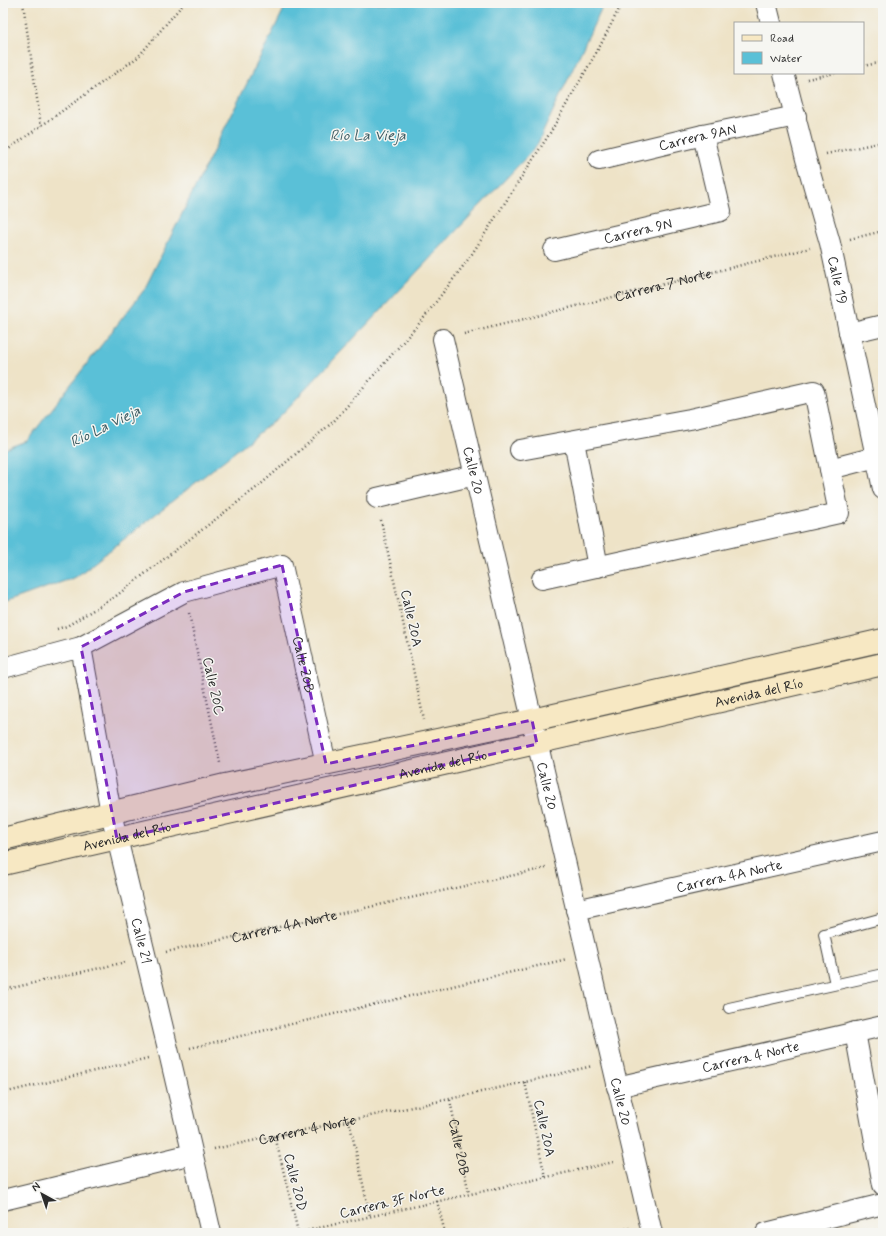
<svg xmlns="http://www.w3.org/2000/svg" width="886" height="1236" viewBox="0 0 886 1236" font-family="Mynerve,sans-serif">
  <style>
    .water { fill: #5ac0d7; stroke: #427681 }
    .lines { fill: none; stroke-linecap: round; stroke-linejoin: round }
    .lane-casing { stroke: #484742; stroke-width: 12 }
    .street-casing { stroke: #484742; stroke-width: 22 }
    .secondary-casing { stroke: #484742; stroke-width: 24 }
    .path { stroke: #484742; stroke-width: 2.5; stroke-dasharray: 1 3; stroke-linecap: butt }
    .lane { stroke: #fff; stroke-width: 10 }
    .street { stroke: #fff; stroke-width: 20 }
    .secondary { stroke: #f7e8c3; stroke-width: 22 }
    .marked { fill: #7b2cbf; fill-opacity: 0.2; stroke: #7b2cbf; stroke-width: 3; stroke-dasharray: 8 5; stroke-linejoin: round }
    .labels { text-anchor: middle; stroke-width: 3; stroke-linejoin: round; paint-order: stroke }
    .street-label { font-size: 14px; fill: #2b2b2b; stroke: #f6f6f2 }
    .water-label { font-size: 15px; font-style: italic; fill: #39585f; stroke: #f6f6f2 }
  </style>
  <rect width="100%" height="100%" fill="#f6f6f2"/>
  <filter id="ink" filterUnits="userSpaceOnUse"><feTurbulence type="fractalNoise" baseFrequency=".025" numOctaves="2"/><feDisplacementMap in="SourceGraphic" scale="8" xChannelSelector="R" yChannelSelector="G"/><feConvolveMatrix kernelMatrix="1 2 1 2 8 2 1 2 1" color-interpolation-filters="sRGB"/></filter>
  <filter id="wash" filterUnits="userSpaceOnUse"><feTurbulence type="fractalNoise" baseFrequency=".012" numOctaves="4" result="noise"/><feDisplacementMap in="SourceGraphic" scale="16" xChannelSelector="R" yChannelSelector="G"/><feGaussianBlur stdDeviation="0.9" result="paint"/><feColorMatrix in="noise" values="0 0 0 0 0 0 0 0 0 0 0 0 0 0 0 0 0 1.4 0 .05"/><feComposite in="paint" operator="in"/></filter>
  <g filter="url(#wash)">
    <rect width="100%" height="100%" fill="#eee3c7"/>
    <path class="water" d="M287,3H604L536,147L279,417L76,577L3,603V450L27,441L144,290Z"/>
  </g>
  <g filter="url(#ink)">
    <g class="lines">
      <g class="lane-casing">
        <path id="lane" d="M835,984L824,934L883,918
          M729,1008L883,974"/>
      </g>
      <g class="street-casing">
        <g id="street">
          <path d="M766,3L771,23"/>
          <path id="s5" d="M784,73L806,159L830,243L883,489"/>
          <path id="s6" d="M599,160L703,135L796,116"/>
          <path id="s7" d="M554,250L721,211L703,135"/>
          <path d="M849,333L883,325"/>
          <path id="s8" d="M443,339L652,1233"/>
          <path d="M574,441L598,567"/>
          <path d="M520,450L690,419L814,391L839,513L542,579"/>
          <path d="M830,469L876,457"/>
          <path d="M377,498L475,475"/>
          <path id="s9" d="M81,647L111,813L169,1053L211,1233"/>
          <path id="s10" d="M3,668L81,647L184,592L282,565L326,764"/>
          <path id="s11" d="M576,910L883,841"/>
          <path d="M855,1032L883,1185"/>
          <path id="s12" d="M617,1087L883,1026"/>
          <path d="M3,1200L192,1154"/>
          <path d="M766,1233L883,1204"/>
        </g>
      </g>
      <g class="secondary-casing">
        <g id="secondary">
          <path d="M3,839L225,785L532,720L883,640"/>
          <path id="s13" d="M3,864L883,664"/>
        </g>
      </g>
      <g class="path">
        <path d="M23,3L41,126"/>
        <path d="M863,66L883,62"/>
        <path d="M807,79L835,73"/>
        <path d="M3,153L138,57L184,3"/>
        <path d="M826,154L883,142"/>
        <path d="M850,239L883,231"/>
        <path id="s1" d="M464,334L810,248"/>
        <path d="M381,520L424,720"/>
        <path d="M189,613L220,763"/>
        <path d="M57,629L67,626L116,596L260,485L334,421L423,319L470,257L550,133L600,46L622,3"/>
        <path id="s2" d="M166,952L546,868"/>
        <path d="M3,990L126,962"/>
        <path d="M190,1048L567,959"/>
        <path d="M525,1082L545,1177"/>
        <path d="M3,1093L148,1058"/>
        <path id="s3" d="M450,1100L469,1194"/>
        <path d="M349,1120L370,1216"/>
        <path d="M275,1136L298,1232"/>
        <path id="s4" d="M214,1149C340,1122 466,1097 592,1066"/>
        <path d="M437,1201L445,1233"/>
        <path d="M296,1233L614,1162"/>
        <path d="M606,1233L630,1228"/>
      </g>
      <use href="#lane" class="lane"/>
      <use href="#street" class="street"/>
      <use href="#secondary" class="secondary"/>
    </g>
  </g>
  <path class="marked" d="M282,565L326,764L532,720L537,744L117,839L81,647L184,592Z"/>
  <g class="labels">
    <g class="street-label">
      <text dy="5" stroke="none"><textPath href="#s6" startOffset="101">Carrera 9AN</textPath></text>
      <text dy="5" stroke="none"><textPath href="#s7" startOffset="86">Carrera 9N</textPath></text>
      <text dy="5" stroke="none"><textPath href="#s5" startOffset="214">Calle 19</textPath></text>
      <text dy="5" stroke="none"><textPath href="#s1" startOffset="205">Carrera 7 Norte</textPath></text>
      <text dy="5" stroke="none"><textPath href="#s8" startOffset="135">Calle 20</textPath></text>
      <text transform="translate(412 618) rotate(78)" y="5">Calle 20A</text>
      <text dy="5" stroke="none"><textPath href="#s10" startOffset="401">Calle 20B</textPath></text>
      <text transform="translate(214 686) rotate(78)" y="5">Calle 20C</text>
      <text dy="5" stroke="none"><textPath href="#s13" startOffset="775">Avenida del Río</textPath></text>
      <text dy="5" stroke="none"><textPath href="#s13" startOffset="451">Avenida del Río</textPath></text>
      <text dy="5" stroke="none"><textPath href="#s8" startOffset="459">Calle 20</textPath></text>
      <text dy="5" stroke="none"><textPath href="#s13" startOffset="127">Avenida del Río</textPath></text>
      <text dy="5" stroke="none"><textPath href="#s11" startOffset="157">Carrera 4A Norte</textPath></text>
      <text dy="5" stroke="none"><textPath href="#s2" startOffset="121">Carrera 4A Norte</textPath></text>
      <text dy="5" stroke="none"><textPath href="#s9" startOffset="300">Calle 21</textPath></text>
      <text dy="5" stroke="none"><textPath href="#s12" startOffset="137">Carrera 4 Norte</textPath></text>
      <text dy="5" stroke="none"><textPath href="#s8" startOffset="783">Calle 20</textPath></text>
      <text transform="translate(545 1128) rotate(78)" y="5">Calle 20A</text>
      <text dy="5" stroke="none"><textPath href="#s4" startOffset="95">Carrera 4 Norte</textPath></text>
      <text dy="5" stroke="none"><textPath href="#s3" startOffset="48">Calle 20B</textPath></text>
      <text transform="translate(296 1182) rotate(76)" y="5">Calle 20D</text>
      <text transform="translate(392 1201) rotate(-13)" y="5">Carrera 3F Norte</text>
    </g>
    <g class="water-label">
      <text x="368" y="140">Río La Vieja</text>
      <text transform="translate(105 426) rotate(-26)" y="5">Río La Vieja</text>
    </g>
  </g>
  <rect width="886" height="1236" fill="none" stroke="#f6f6f2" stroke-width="16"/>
  <rect x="734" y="22" width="130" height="52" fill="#f6f6f2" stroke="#a5a5a2"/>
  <rect x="742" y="35" width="20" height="6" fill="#f7e8c3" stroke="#a5a5a2"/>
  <text x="770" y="42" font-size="12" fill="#2b2b2b">Road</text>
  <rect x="742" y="52" width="20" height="12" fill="#5ac0d7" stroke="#a5a5a2"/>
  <text x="770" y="62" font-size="12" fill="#2b2b2b">Water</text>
  <g transform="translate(42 1194) rotate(320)" stroke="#f6f6f2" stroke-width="3" paint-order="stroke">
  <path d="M0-3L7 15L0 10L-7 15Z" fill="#2b2b2b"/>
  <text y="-6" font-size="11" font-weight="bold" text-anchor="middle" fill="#2b2b2b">N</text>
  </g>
</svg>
